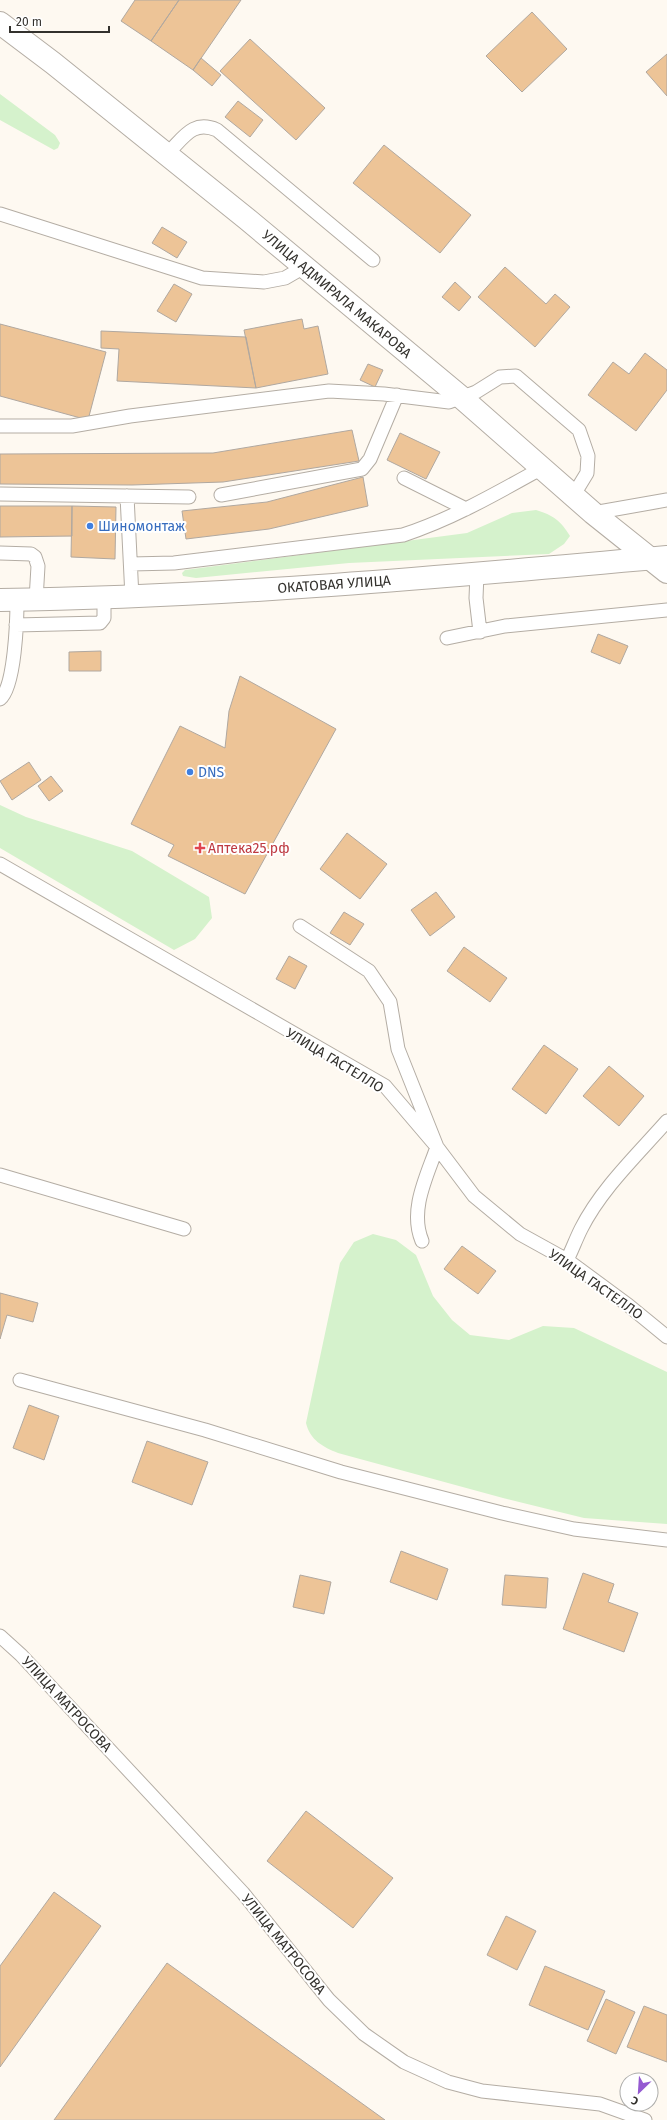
<svg xmlns="http://www.w3.org/2000/svg" width="667" height="2120" viewBox="0 0 667 2120" font-family="'Fira Sans',sans-serif">
  <style>
    .green { fill: #d5f2cc }
    .building { fill: #edc497; stroke: #b0a8a0 }
    .lines { fill: none; stroke-linecap: round; stroke-linejoin: round }
    .lane-casing { stroke: #b4ada4; stroke-width: 15 }
    .street-casing { stroke: #b4ada4; stroke-width: 24 }
    .secondary-casing { stroke: #b4ada4; stroke-width: 24 }
    .lane { stroke: #fff; stroke-width: 13 }
    .street { stroke: #fff; stroke-width: 22 }
    .secondary { stroke: #fff; stroke-width: 22 }
    .shop-dot { fill: #3f7fe0; stroke: #fff; stroke-width: 1.5 }
    .health-dot { fill: #e0444e; stroke: #fff; stroke-width: 1.5 }
    .labels { text-anchor: middle; stroke-width: 4; stroke-linejoin: round; paint-order: stroke }
    .street-label { font-size: 14px; fill: #33312d; stroke: #fff }
    .shop-label { font-size: 14px; fill: #366cbe; stroke: #fff; text-anchor: start }
    .health-label { font-size: 14px; fill: #be3a42; stroke: #fff; text-anchor: start }
  </style>
  <rect width="100%" height="100%" fill="#fef9f1"/>
  <path class="green" d="M0,94L55,135L60,143L58,148L54,150L0,120Z
    M536,510C553,515 561,521 570,536L564,544L549,554L349,563L196,578L183,576L182,573L185,570L467,533L512,513Z
    M0,805L26,817L132,851L209,897L212,918L195,939L174,950L0,848Z
    M373,1234L396,1240L416,1255L433,1296L452,1320L470,1335L509,1340L543,1326L574,1328L667,1372V1524L584,1518L503,1498L338,1453C323,1447 310,1440 306,1423L340,1263L354,1242Z"/>
  <path class="building" d="M135,0H179L151,41L121,21Z
    M179,0H241L193,70L151,41Z
    M532,12L567,49L522,92L486,56Z
    M250,39L325,108L296,140L220,71Z
    M667,54V96L646,72Z
    M201,58L221,75L212,86L193,70Z
    M238,101L263,120L250,137L225,117Z
    M384,145L471,215L440,253L353,183Z
    M162,227L187,242L177,258L152,243Z
    M505,267L546,304L555,294L570,307L535,347L478,297Z
    M455,282L471,297L459,311L442,297Z
    M174,284L192,294L176,322L157,311Z
    M302,319L304,329L318,326L328,374L256,388L244,330Z
    M0,324L106,352L88,420L0,396Z
    M101,331L246,337L256,388L117,381L119,349L101,348Z
    M645,353L667,370V390L636,431L588,395L613,362L629,374Z
    M368,364L383,370L375,387L360,380Z
    M352,430L359,461L223,482L132,485L0,484V454L213,453Z
    M400,433L440,452L426,479L387,460Z
    M363,477L368,506L269,529L186,539L182,511L267,502Z
    M0,506H72V536L0,537Z
    M72,506L116,507L115,559L71,557Z
    M598,634L628,646L620,664L591,652Z
    M101,651V671H69V652Z
    M240,676L336,729L245,894L168,856L174,845L131,824L180,726L225,748L229,711Z
    M29,762L41,780L12,800L0,781Z
    M51,776L63,791L49,801L38,786Z
    M347,833L387,864L360,899L320,869Z
    M436,892L455,917L430,936L411,910Z
    M344,912L364,924L350,945L330,933Z
    M464,947L507,978L490,1002L447,971Z
    M289,956L307,966L295,989L276,979Z
    M544,1045L578,1069L546,1114L512,1089Z
    M609,1066L644,1096L619,1126L583,1096Z
    M462,1246L496,1271L478,1294L444,1269Z
    M0,1293L38,1303L33,1322L7,1315L0,1339Z
    M29,1405L59,1416L44,1460L13,1448Z
    M147,1441L208,1462L192,1505L132,1482Z
    M401,1551L448,1569L437,1600L390,1582Z
    M583,1573L614,1584L608,1602L638,1613L624,1652L563,1629Z
    M300,1575L331,1582L324,1614L293,1607Z
    M505,1575L548,1578L546,1608L502,1605Z
    M306,1811L393,1878L353,1928L267,1861Z
    M54,1892L101,1926L0,2067V1966Z
    M506,1916L536,1931L517,1970L487,1955Z
    M167,1963L385,2120H54Z
    M545,1966L605,1991L588,2030L529,2005Z
    M606,1999L635,2012L616,2054L587,2041Z
    M644,2006L667,2015V2062L627,2047Z"/>
  <g class="lines">
    <g class="lane-casing">
      <path id="lane" d="M166,155C183,139 192,119 217,130L373,260
        M0,214L202,278L264,282L285,278L304,267
        M0,426H72L130,416L329,391L384,394L449,402L476,392L500,377L516,376L579,430L588,456L587,473L573,496
        M404,478L466,509
        M0,494L189,497
        M221,495L362,469L370,459L397,395
        M127,496L132,597
        M593,513L667,500
        M0,553L31,554L35,557L38,566L36,600
        M131,564L174,563L403,535C452,519 497,493 542,468
        M477,574L476,598L480,632
        M16,625L100,623L104,618V598
        M447,638L505,626L667,610
        M0,699C15,687 17,620 17,600
        M0,864L385,1086L437,1147L474,1196L520,1234L567,1260L628,1305L667,1337
        M300,926L369,971L390,1002L398,1049L437,1147C427,1176 409,1210 422,1241
        M0,1175L184,1229
        M567,1260C572,1250 576,1239 581,1229C601,1189 637,1155 667,1121
        M20,1380L205,1430L341,1472L502,1513L574,1529L667,1540
        M0,1636L21,1655L243,1893L329,2000L364,2034L404,2062L448,2082L482,2091L600,2104L645,2120"/>
    </g>
    <g class="street-casing">
      <path id="street" d="M0,23L53,63L247,219L462,398L593,513L667,572"/>
    </g>
    <g class="secondary-casing">
      <path id="secondary" d="M0,600C223,597 445,577 667,557"/>
    </g>
    <use href="#lane" class="lane"/>
    <use href="#street" class="street"/>
    <use href="#secondary" class="secondary"/>
  </g>
  <g class="shop-dot">
    <circle cx="90" cy="526" r="4"/>
    <circle cx="190" cy="772" r="4"/>
  </g>
  <path class="health-dot" d="M198 842h4v4h4v4h-4v4h-4v-4h-4v-4h4z"/>
  <g class="labels">
    <g class="street-label">
      <text transform="translate(337 294) rotate(40)" y="5">УЛИЦА АДМИРАЛА МАКАРОВА</text>
      <text transform="translate(334 584) rotate(-4)" y="5">ОКАТОВАЯ УЛИЦА</text>
      <text transform="translate(335 1060) rotate(31)" y="5">УЛИЦА ГАСТЕЛЛО</text>
      <text transform="translate(596 1284) rotate(35)" y="5">УЛИЦА ГАСТЕЛЛО</text>
      <text transform="translate(67 1704) rotate(47)" y="5">УЛИЦА МАТРОСОВА</text>
      <text transform="translate(284 1944) rotate(51)" y="5">УЛИЦА МАТРОСОВА</text>
    </g>
    <g class="shop-label">
      <text x="98" y="531">Шиномонтаж</text>
      <text x="198" y="777">DNS</text>
    </g>
    <g class="health-label">
      <text x="208" y="853">Аптека25.рф</text>
    </g>
  </g>
  <g transform="translate(639 2092) rotate(205)"><circle r="19" fill="#ffffff" stroke="#adadab"/>
  <path d="M0-3L7 15L0 10L-7 15Z" fill="#955ad1"/>
  <text y="-6" font-size="11" font-weight="bold" text-anchor="middle" fill="#33312d">С</text>
  </g>
  <path d="M10 26v6h99v-6" fill="none" stroke="#33312d" stroke-width="2"/>
  <text x="16" y="26" font-size="12" fill="#33312d" stroke="#ffffff" stroke-width="3" paint-order="stroke">20 m</text>
</svg>
